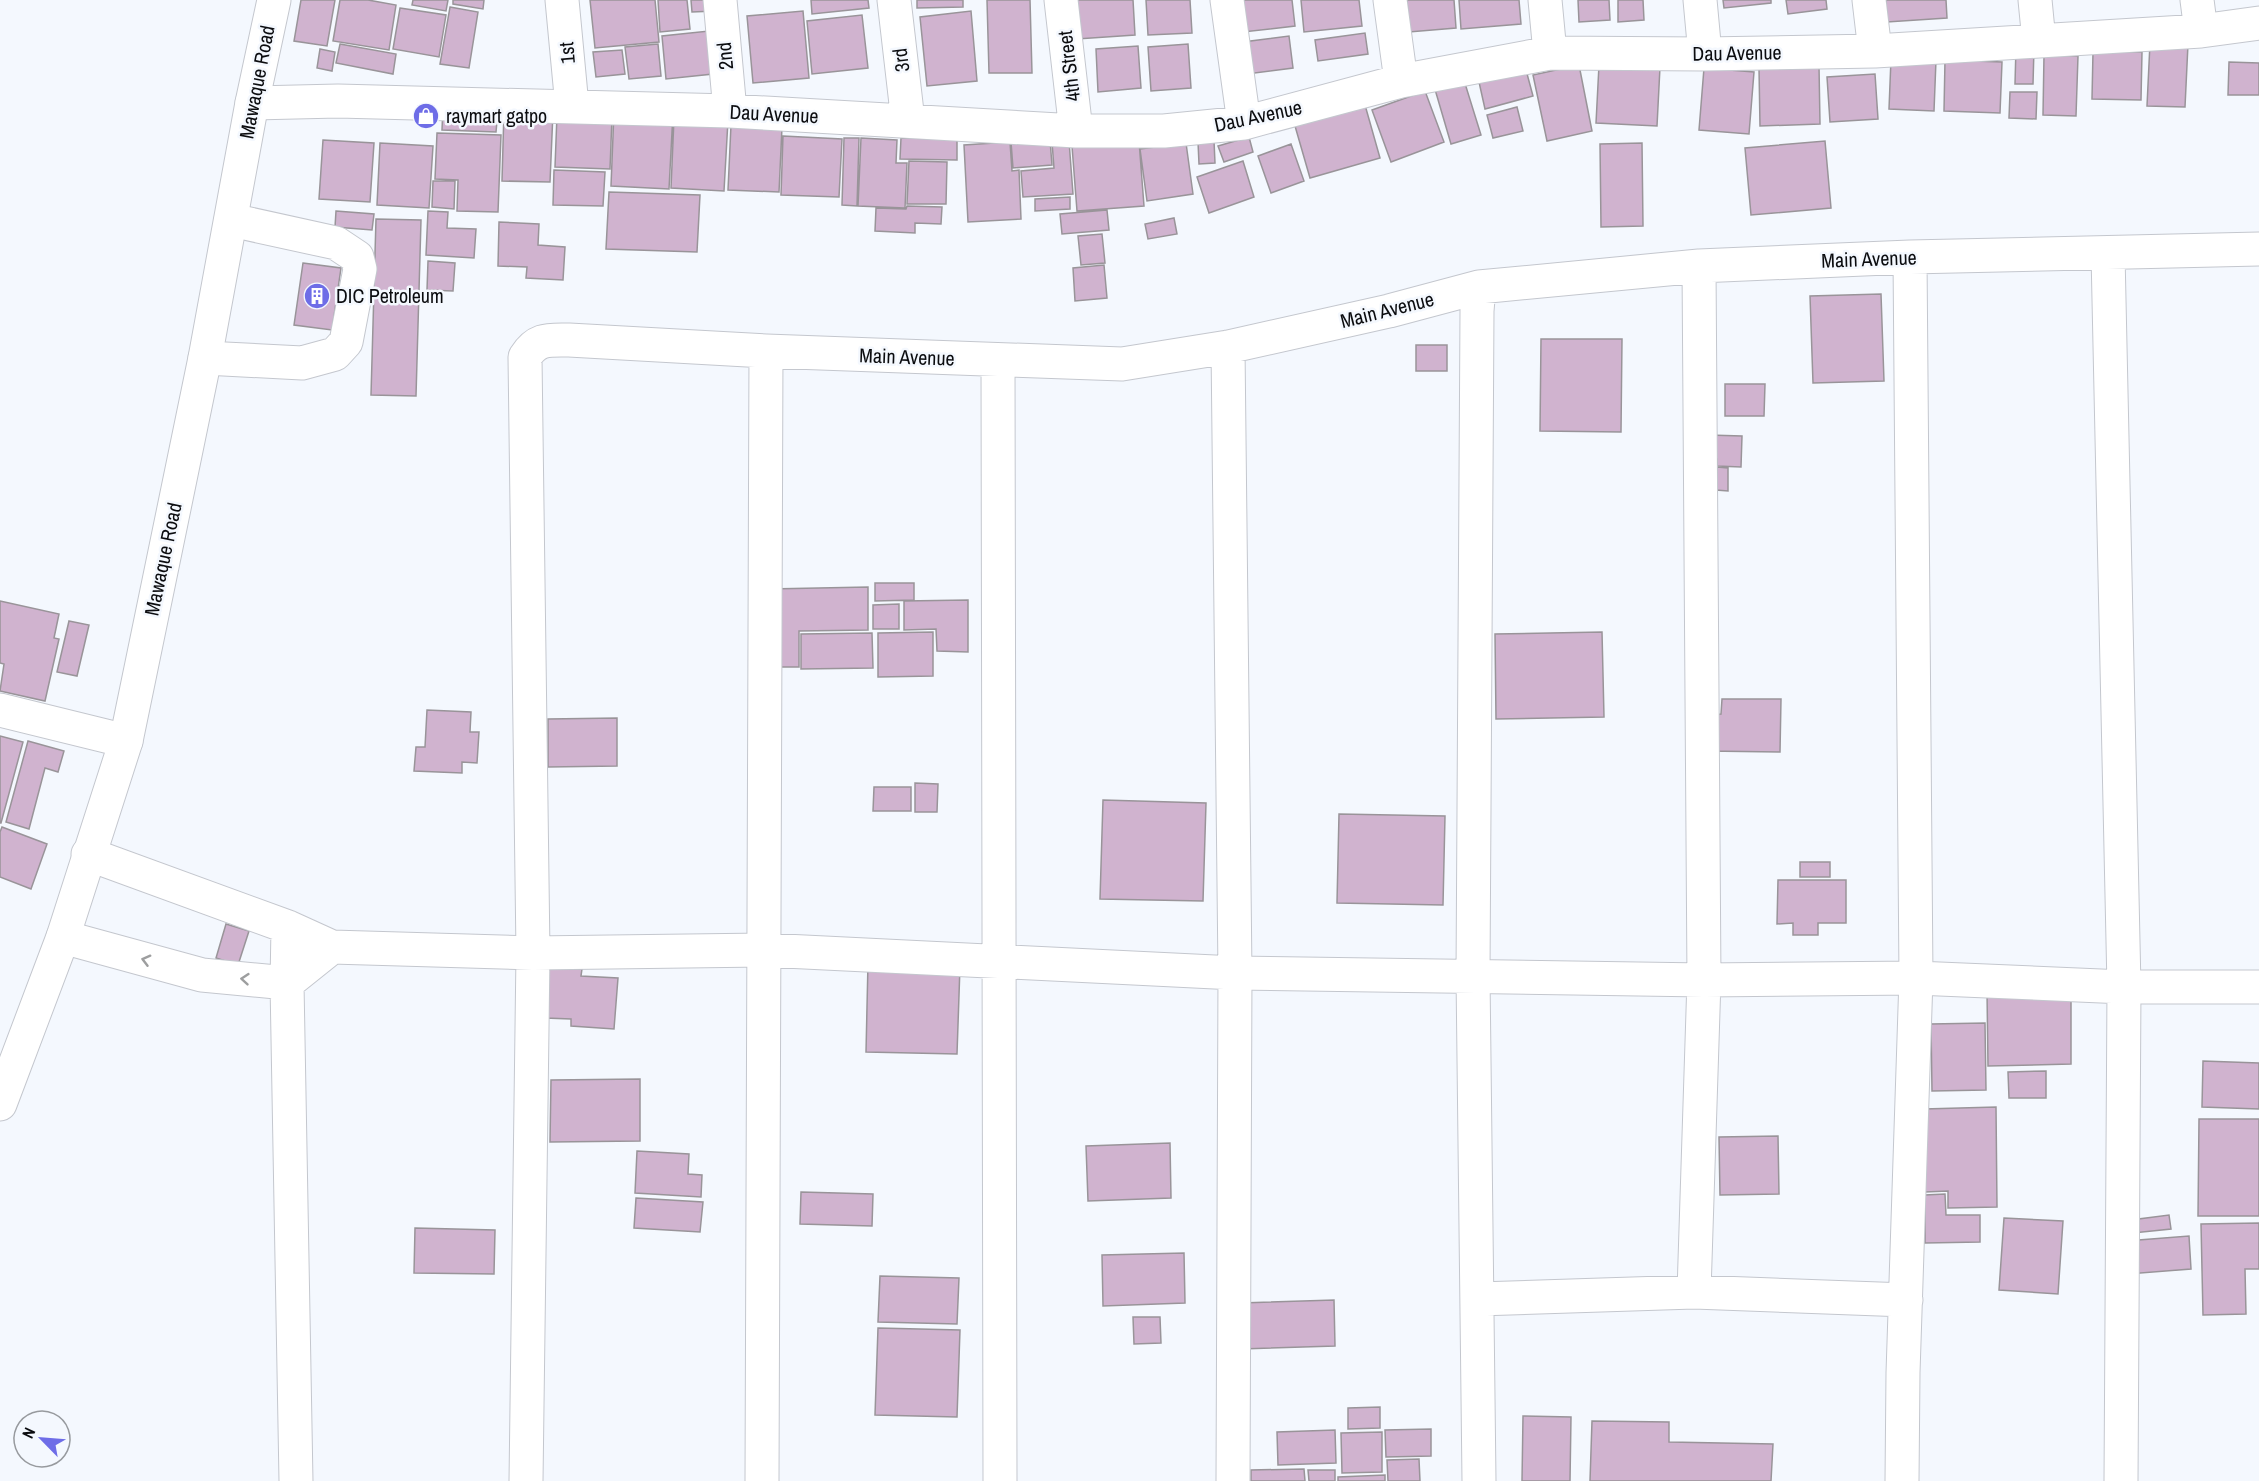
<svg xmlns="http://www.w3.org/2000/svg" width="2259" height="1481" viewBox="0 0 2259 1481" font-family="'Archivo Narrow',sans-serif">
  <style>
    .building { fill: #d0b3cf; stroke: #999499; stroke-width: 1.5 }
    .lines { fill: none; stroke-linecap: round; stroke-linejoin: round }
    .minor-casing { stroke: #c4c7ce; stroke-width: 35 }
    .major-casing { stroke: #c4c7ce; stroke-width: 35 }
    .minor { stroke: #fff; stroke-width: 33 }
    .major { stroke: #fff; stroke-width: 33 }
    .oneway { stroke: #9d9e9f }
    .labels { text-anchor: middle; stroke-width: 5; stroke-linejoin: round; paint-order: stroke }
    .street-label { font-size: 20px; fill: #0b0c0f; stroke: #f4f8fe }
    .poi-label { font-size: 20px; fill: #0b0c0f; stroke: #f4f8fe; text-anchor: start }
  </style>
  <rect width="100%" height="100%" fill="#f4f8fe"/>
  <path class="building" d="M301,0H335L327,46L294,41Z
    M340,0H368L396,5L389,50L333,41Z
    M413,0H448L446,11L412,5Z
    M453,0H484L483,9L453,4Z
    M590,0H655L659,42L595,48Z
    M658,0H687L690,29L660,32Z
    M691,0H714L715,11L692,12Z
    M811,0H868L869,8L812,14Z
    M917,0H963V7L917,8Z
    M987,0H1030L1032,73H989Z
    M1075,0H1133L1135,35L1077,39Z
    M1146,0H1190L1192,33L1148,35Z
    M1240,0H1292L1295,26L1243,32Z
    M1301,0H1359L1362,26L1304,32Z
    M1407,0H1454L1456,28L1409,32Z
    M1459,0H1519L1521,24L1461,29Z
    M1578,0H1609L1610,20L1579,22Z
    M1618,0H1643L1644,20L1618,22Z
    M1723,0H1771V3L1724,8Z
    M1786,0H1826L1827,9L1788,14Z
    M1886,0H1946L1947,18L1887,22Z
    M450,7L478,12L469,68L440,64Z
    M400,8L446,15L439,57L393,49Z
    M803,11L809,78L753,83L747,16Z
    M971,11L977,81L927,86L920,17Z
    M862,15L868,68L812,74L807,21Z
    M709,31L713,74L666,79L662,36Z
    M1365,33L1368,54L1318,61L1315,40Z
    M1289,36L1293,68L1247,74L1243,42Z
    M2150,43L2188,44L2185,107L2147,106Z
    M340,44L396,54L393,74L336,63Z
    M658,44L661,76L629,79L625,47Z
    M1188,44L1191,88L1151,91L1148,47Z
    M1138,46L1141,88L1098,92L1096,49Z
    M2016,47L2034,48L2033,84H2015Z
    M320,49L335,52L332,71L317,68Z
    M622,50L625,74L596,77L593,52Z
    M2093,52H2142L2141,100L2092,99Z
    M2044,55L2078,56L2076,116L2043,115Z
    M1891,59L1936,60L1934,111L1889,109Z
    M1945,60L2002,62L2000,113L1944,111Z
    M2229,62L2259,63V95H2228Z
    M1579,65L1592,131L1547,141L1533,75Z
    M1599,65L1660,67L1657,126L1596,123Z
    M1819,66L1820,124L1760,126L1759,68Z
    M1704,68L1754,72L1749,134L1699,130Z
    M1526,70L1533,96L1485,109L1479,82Z
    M1875,74L1878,119L1830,122L1827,77Z
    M1463,77L1481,135L1451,144L1434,86Z
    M1425,91L1444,142L1391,162L1372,110Z
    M2010,92H2037L2036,119L2009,118Z
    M1365,105L1380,158L1310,178L1295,126Z
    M443,107L498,110L496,132L442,130Z
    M1517,107L1523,131L1493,138L1487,115Z
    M504,110L553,112L550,182L502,181Z
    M614,111L673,113L669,189L611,186Z
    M557,115L612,117L610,169L555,167Z
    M674,118L728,120L724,191L671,188Z
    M731,125L782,127L779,192L728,190Z
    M437,133L501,135L498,212L457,211L458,180L435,179Z
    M783,136L842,139L839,197L781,195Z
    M1249,137L1253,152L1224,162L1218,146Z
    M844,138H859L857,206L842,205Z
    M861,138L897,140L896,163H907L905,208L858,206Z
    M901,138L957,139V160L900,159Z
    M323,140L374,143L370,202L319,199Z
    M1050,140L1052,165L1013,168L1011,142Z
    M1069,141L1073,194L1023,197L1021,171L1054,168L1052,142Z
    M1139,141L1144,206L1077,211L1072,146Z
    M1214,141L1215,163L1199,164L1198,142Z
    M1825,141L1831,208L1751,215L1745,148Z
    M1010,142L1012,171L1019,170L1021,219L968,222L964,145Z
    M380,143L433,146L429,208L377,205Z
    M1186,143L1193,194L1147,201L1140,149Z
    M1642,143L1643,226L1601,227L1600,144Z
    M1291,144L1304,181L1271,193L1258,156Z
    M909,161L947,162L946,204H907Z
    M1243,161L1254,197L1209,213L1197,177Z
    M554,170L605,172L603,206L553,205Z
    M433,181H455L454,209L432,207Z
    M609,192L700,195L697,252L606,249Z
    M1070,197V209L1035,211V199Z
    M907,206L942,207L941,224L915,223V233L875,231L876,208L906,209Z
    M1107,210L1109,230L1062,234L1060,214Z
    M336,211L374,214L372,230L335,227Z
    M428,211L448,212L447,228L476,229L474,258L426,255Z
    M1174,218L1177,234L1148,239L1145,224Z
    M376,219L421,220L416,396L371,395Z
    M499,222L539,224L538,245L565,247L563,280L526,278L527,267L498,266Z
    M1102,234L1105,263L1081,265L1078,236Z
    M428,261L455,263L453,291L427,290Z
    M303,263L341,268L332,330L294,325Z
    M1104,265L1107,298L1075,301L1073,268Z
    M1881,294L1884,381L1813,383L1810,296Z
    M1541,339H1622L1621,432L1540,431Z
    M1416,345H1447V371H1416Z
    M1725,384H1765L1764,416H1725Z
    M1708,435L1742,436L1741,467L1717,466V459H1707Z
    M1717,467L1728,468V491L1716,490Z
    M875,583H914V600L875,601Z
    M868,587V630L799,631V667H770L769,589Z
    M968,600V652L937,651L936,629L904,630V601Z
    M0,601L59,614L54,638L59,639L45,701L0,691L4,664L0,663Z
    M899,604V629H873V605Z
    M69,621L89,625L77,676L57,672Z
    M933,632V676L878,677V633Z
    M1602,632L1604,717L1496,719L1495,634Z
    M872,633L873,668L801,669V634Z
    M1722,699H1781L1780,752L1706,751V715L1721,714Z
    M427,710L471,712L470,732H479L477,763L462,762V773L414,771L416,747H425Z
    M617,718V766L548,767V719Z
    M0,736L23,742L1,823H0Z
    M28,741L64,751L58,772L45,768L29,829L6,822Z
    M915,783L938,784L937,812H915Z
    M874,787H911V811H873Z
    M1103,800L1206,803L1203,901L1100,899Z
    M1339,814L1445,816L1443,905L1337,903Z
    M2,827L47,844L31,889L0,877V832Z
    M1800,862H1830V877H1800Z
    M1778,880H1846V923H1818V935H1793V923L1777,924Z
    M226,924L249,931L238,965L216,958Z
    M868,963L960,966L957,1054L866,1052Z
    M549,967L582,969L581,976L618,978L614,1029L571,1026V1019L545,1018Z
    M2071,990V1064L1988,1066L1987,991Z
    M1985,1023L1986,1090L1932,1091L1931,1024Z
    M2203,1061L2259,1063V1109L2202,1107Z
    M2046,1071V1098H2009L2008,1072Z
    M640,1079V1141L550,1142L551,1080Z
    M1996,1107L1997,1207L1948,1208V1191L1925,1192L1924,1109Z
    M2199,1119H2259V1216H2198Z
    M1778,1136L1779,1194L1720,1195L1719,1137Z
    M1170,1143L1171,1198L1088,1201L1086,1146Z
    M637,1151L689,1154L688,1174L702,1175L701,1197L635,1193Z
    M801,1192L873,1194L872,1226L800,1224Z
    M1945,1194L1946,1215H1980V1242L1925,1243V1195Z
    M636,1198L703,1202L700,1232L634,1228Z
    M2169,1215L2171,1229L2133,1233L2131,1220Z
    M2004,1218L2063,1221L2058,1294L1999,1290Z
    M2259,1223V1269H2245L2246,1314L2203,1315L2201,1224Z
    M415,1228L495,1230L494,1274L414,1273Z
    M2189,1236L2191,1269L2128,1274L2126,1241Z
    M1184,1253L1185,1303L1103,1306L1102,1255Z
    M880,1276L959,1278L957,1324L878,1322Z
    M1334,1300L1335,1346L1241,1349L1240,1303Z
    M1133,1317H1160L1161,1343L1134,1344Z
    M878,1328L960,1330L957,1417L875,1415Z
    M1380,1407V1428L1348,1429V1408Z
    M1523,1416L1571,1417L1570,1481H1522Z
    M1592,1421L1669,1422V1442L1773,1444L1771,1481H1590Z
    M1431,1429V1456L1386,1457L1385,1430Z
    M1335,1430L1336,1463L1278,1465L1277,1432Z
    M1382,1432V1472L1342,1473L1341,1433Z
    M1419,1459L1420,1481H1388L1387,1460Z
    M1304,1469L1305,1481H1251V1470Z
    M1308,1470H1335V1481H1309Z
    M1385,1475V1481H1338V1477Z"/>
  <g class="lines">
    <g class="minor-casing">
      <path id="minor" d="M562,0L572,106
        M720,0L730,111
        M894,0L908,121
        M1061,0L1076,131
        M1227,0L1244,123
        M1390,0L1401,81
        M1545,0L1550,53
        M1700,0L1705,54
        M1869,0L1875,51
        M2035,0L2039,41
        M2197,0L2201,31
        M252,103L338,101L730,111L1076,131H1164L1244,123L1401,81L1550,53L1705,54L1875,51L2201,31L2259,23
        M2108,254L2124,987L2121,1481
        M1479,287L1477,311L1473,975L1479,1481
        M1228,347L1235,973L1233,1481
        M205,358L302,363L335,354L346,342L360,269L357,257L336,243L231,220
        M998,361L1000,1481
        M0,710L126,741
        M88,854L288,927L332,947L533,953L764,950L1235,973L1704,980L1916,978L2124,987H2259
        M288,927L287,983L296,1481
        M63,937L202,975L287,983L332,947
        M1694,1292L1704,980L1699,266
        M1478,1299L1694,1292L1906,1300
        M526,1481L533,953L525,357C537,338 548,340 569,340L766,351L1122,364L1228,347L1389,311L1479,287L1699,266L1910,257L2259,249
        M762,1481L766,351
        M1902,1481L1903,1373L1916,978L1910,257"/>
    </g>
    <g class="major-casing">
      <path id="major" d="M0,1104L63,937L126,741L205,358L252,103L274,0"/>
    </g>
    <use href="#minor" class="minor"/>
    <use href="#major" class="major"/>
  </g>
  <defs><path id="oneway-chevron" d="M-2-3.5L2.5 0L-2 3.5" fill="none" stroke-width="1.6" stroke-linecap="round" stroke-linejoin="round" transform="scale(1.5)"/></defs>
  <g class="oneway">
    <use href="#oneway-chevron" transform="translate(146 960) rotate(-165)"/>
    <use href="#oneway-chevron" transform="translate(245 979) rotate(-175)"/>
  </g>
  <defs>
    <g id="shop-disc" transform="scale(1.35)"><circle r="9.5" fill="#6e6de7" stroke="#f4f8fe"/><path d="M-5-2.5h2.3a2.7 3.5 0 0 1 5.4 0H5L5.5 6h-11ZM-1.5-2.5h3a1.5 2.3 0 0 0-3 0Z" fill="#fff"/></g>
    <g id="building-disc" transform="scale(1.35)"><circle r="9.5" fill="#6e6de7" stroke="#f4f8fe"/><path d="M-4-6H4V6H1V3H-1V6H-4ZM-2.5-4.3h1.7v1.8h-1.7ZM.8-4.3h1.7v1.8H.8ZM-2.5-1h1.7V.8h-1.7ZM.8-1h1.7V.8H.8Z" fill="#fff"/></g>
  </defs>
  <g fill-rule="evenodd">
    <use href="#shop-disc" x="426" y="116"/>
    <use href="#building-disc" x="317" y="296"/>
  </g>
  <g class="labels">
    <g class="street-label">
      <text transform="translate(567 53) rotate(-95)" y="7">1st</text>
      <text transform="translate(1737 53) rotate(-1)" y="7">Dau Avenue</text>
      <text transform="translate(725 56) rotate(-95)" y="7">2nd</text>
      <text transform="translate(901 60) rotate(-97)" y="7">3rd</text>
      <text transform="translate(1069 66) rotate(-97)" y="7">4th Street</text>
      <text transform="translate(257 82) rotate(-79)" y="7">Mawaque Road</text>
      <text transform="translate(774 114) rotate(3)" y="7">Dau Avenue</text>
      <text transform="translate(1258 116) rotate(-12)" y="7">Dau Avenue</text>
      <text transform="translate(1869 259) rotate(-2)" y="7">Main Avenue</text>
      <text transform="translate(1387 310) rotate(-14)" y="7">Main Avenue</text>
      <text transform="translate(907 357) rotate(2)" y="7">Main Avenue</text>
      <text transform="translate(163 559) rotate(-78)" y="7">Mawaque Road</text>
    </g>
    <g class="poi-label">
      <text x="446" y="123">raymart gatpo</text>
      <text x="336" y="303">DIC Petroleum</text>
    </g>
  </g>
  <g transform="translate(42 1439) rotate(295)"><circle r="28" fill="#f4f8fe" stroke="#979a9e" stroke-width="1.5"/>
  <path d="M0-4.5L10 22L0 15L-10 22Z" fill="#6e6de7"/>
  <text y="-9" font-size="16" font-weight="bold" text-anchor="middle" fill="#0b0c0f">N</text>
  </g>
</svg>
